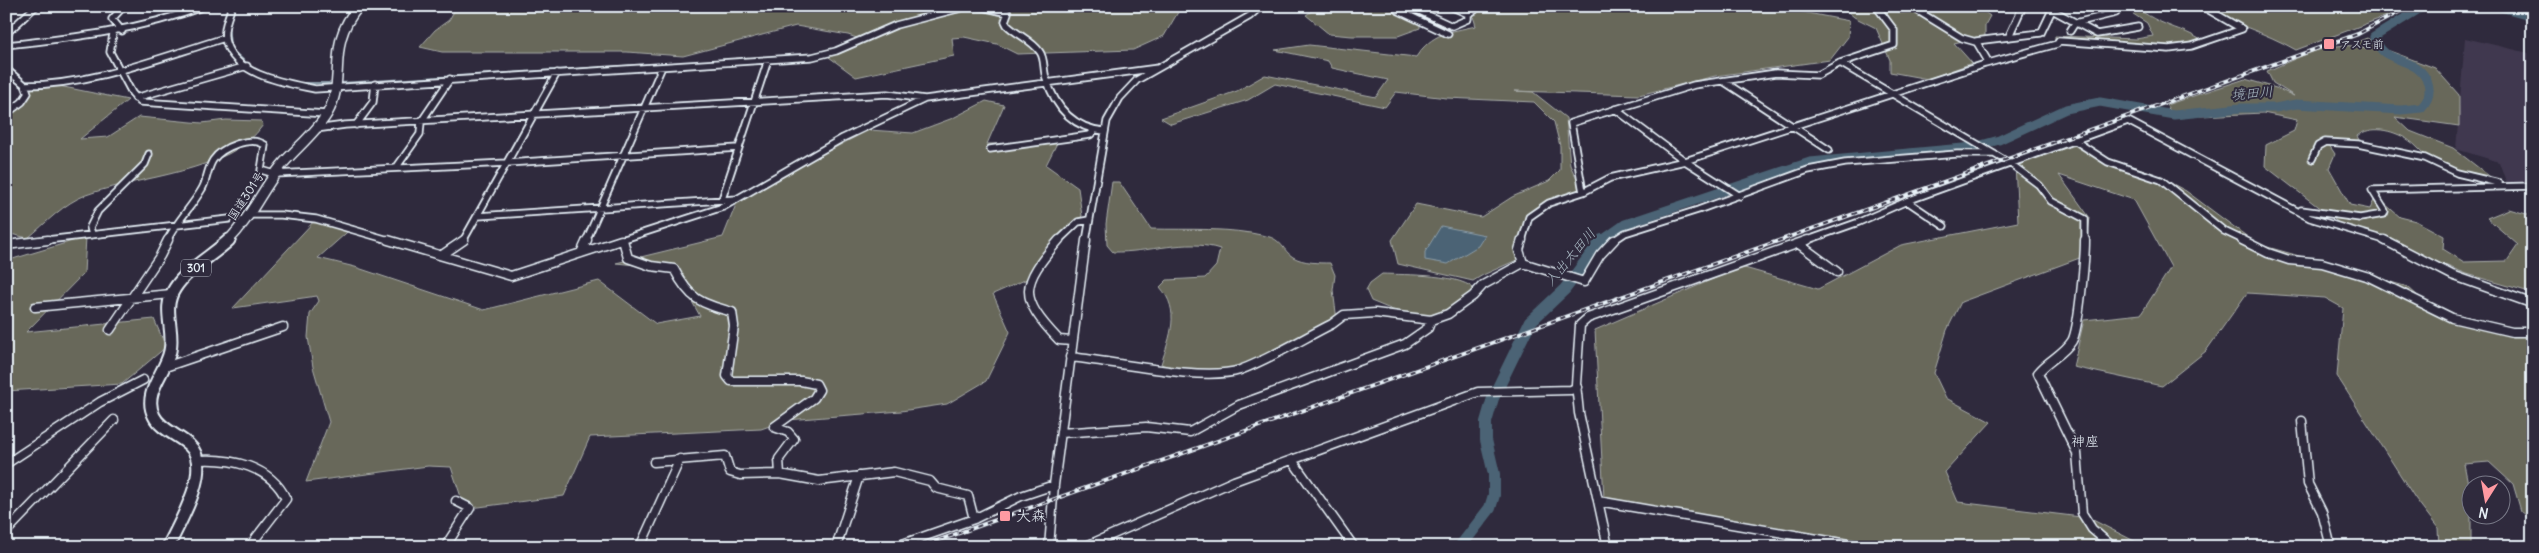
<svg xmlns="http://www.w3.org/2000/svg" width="2539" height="553" viewBox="0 0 2539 553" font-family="Delius,'Klee One',sans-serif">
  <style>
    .built { fill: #41394f }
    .green { fill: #68685a; stroke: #a8aca9 }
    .water { fill: #4b6474; stroke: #8a9ca9 }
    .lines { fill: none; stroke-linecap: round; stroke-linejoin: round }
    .stream { stroke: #8a9ca9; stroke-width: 2 }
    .river-far1 { stroke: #4b6474; stroke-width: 9 }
    .river { stroke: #4b6474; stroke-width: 12 }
    .minor-far1-casing { stroke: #e8f1f8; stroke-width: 9 }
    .minor-casing { stroke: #e8f1f8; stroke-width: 11 }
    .highway-far1-casing { stroke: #e8f1f8; stroke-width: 12 }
    .highway-casing { stroke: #e8f1f8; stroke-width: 15 }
    .minor-far1 { stroke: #2f2a3d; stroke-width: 5.5 }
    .minor { stroke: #2f2a3d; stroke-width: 8 }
    .highway-far1 { stroke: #2f2a3d; stroke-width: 9 }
    .highway { stroke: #2f2a3d; stroke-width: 11 }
    .rail-casing { stroke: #e8f1f8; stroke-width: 4 }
    .rail { stroke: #2f2a3d; stroke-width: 2; stroke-dasharray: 5; stroke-linecap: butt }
    .poi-dot { fill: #ff9aa2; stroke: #2f2a3d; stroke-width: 2 }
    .labels { text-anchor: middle; stroke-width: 4; stroke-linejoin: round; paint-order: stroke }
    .far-poi-label { font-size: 11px; fill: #e8f1f8; stroke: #2f2a3d; text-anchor: start }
    .shield { fill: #2f2a3d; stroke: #b0b5c0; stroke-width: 1 }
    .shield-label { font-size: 11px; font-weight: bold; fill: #e8f1f8 }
    .street-label { font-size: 12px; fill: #e8f1f8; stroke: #2f2a3d }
    .water-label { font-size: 14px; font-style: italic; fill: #a9b9c3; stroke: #2f2a3d }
    .neighbourhood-label { font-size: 14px; fill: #e8f1f8; stroke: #2f2a3d }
    .near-poi-label { font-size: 15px; fill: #e8f1f8; stroke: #2f2a3d; text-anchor: start }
  </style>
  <rect width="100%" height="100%" fill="#2f2a3d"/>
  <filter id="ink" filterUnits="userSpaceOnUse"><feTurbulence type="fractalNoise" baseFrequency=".02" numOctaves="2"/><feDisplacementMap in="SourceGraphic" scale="10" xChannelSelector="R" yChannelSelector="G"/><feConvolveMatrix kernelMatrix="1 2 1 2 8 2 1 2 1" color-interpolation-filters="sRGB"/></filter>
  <g filter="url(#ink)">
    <path class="built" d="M2465,38L2533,54V186L2507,184L2499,162L2456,149Z"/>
    <path class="green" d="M457,6H1177L1181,7L1164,36L1133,50L1017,54L997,44L964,37L952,38L954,56L856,77L829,57L860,39L848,35L796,26L683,56L627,52H442L420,47L435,30L449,20Z
      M1319,6H1391L1420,20V28L1398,36H1352L1329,34L1306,15Z
      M1470,6H1772L1849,21L1848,37L1830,60L1715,76L1639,95L1514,91L1533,92L1566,118L1570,165L1582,190C1537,209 1534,207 1514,253L1519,259L1483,275L1473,281L1398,264L1392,240L1416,204L1481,217L1512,197L1549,181L1560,170V146L1554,122L1534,102L1447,98L1396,92L1385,107L1275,84L1248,100L1171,124L1161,118L1237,91L1265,75L1376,97L1388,80L1332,68L1328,61L1275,50L1309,45L1416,57C1432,33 1449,32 1476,26Z
      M1841,6H1899L1896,10L1901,13L1917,12L1909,6H1977L1990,16L1985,25V36L1954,43L1972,63L1928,79L1890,72V60L1876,28L1854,17Z
      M2121,6C2138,6 2149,18 2165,24C2179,30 2186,31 2201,40L2175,46L2055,41V36L2136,39L2153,36L2147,23Z
      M2198,6H2404L2392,14L2296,50C2265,32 2230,23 2198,6Z
      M2367,38L2387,50L2435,68L2459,95V126L2395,117L2410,131L2453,148L2493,179C2471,175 2450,171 2431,159C2422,154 2416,144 2407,139C2392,130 2371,125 2357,136L2359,140L2329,145L2335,154L2329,168L2350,205L2370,209L2376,196L2400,217L2416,221L2444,236L2443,249L2464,262L2507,261L2518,245L2487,218L2509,209L2533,216V293L2467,274L2339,223L2265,166L2266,145L2294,131L2297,120L2263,113L2201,116L2171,112L2166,105L2245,79L2276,88L2294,96L2273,83L2267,71C2297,59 2332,37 2365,49L2354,43Z
      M30,85H54L128,100L80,139L108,137L139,117L202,123L226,120L261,121L263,125C231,173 137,176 86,195C64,203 46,223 28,238L6,233V114L26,98Z
      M986,101L1004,105L987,144L1057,143L1046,165L1078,188L1082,216L1053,247L1034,276L993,294L1010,332L986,381L947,404L901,411L787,420L761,429L590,437L564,496L471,508L463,503L451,467L428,466L306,482L329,422L313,367L308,337L310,314L319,301L317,296L233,308L316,219L354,226L318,258L355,267L484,310L599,281L656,324L700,316L674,269L616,263L723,237L739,197L869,130L913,133L953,118Z
      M2076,145L2105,158L2148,171L2186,191L2257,244L2408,287L2432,309L2515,328L2533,330V521L2521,511L2513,484L2489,462L2464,464L2471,498V547H2439L2438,528L2415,498L2337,376L2343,308L2325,298L2247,293L2206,351L2162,386L2073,367L2084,320L2141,314L2171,267L2134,200L2059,175L2090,218L2085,256L1961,302L1947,330L1934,373L1946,398L1991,422L1945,472L1958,502L2089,518L2146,547H1935L1895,545L1697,518L1604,499L1595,330L1741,267L1818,289L1901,245L2018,222L2015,164Z
      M1112,182H1119L1151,229C1189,230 1228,227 1266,236C1282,239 1283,251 1293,257C1303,263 1319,263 1330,263L1335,275L1333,290L1337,320L1239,370L1174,369L1161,364C1170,336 1181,311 1160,287L1167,280L1205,278L1216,266L1220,249C1187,238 1148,253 1113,252L1107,245L1106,224Z
      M86,237L84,273L26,332L154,319L166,347L122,384L6,391V261Z
      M1382,274C1405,275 1464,273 1477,292L1436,317L1405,315L1371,301L1366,290L1370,283Z"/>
    <path class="water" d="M1441,226L1485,235L1478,246L1448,264L1425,260V252Z"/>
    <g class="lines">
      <path class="stream" d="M231,18L236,6
        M228,25L230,45
        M233,51L252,68
        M275,77L295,82
        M302,83H329
        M341,83L672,63"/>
      <path class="river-far1" d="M2497,6L2533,16
        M1601,241L1625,224L1810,162L1974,147L1999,140L2066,109L2100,102L2174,115L2241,108H2275L2296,104L2401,110L2421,108C2428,101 2431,93 2428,83C2420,62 2401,63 2385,53C2379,49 2377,43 2374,37L2424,6"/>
      <path class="river" d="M1460,547L1490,508L1494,495V474L1486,440V422L1493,398L1530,322L1565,289L1602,240"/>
      <g class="minor-far1-casing">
        <path id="minor-far1" d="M232,6C228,18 222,31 226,43C236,76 287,83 315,89L812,57L836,51L896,25L969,6
          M978,6L1008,13L1005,21L1007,25C1017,35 1032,40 1040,52C1045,59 1043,69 1046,78C1055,107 1073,128 1104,131
          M1409,6L1452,26L1468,19V14
          M1450,6L1468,14L1475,10L1474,6
          M1910,6L1962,38L1976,42
          M2045,6L2097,34L2138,27
          M355,10L368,6
          M1397,10L1448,34
          M122,31L112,19L124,6
          M2070,31L2075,23L2116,13
          M6,34L36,6
          M113,34L110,52L132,93L140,102L327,114
          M2009,36L2023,6
          M6,45C74,38 140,30 205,6
          M1840,63L2011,164L2039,185L2051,201L2085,219V241
          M1989,63L1976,41L2041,33L2052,10
          M6,69L25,85L28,93L22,102L6,114
          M1723,81L1829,150
          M25,85C93,85 161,57 225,38
          M135,98L247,66
          M1615,109L1685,161L1740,196
          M356,125L373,102L375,84
          M316,129L345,125L887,94L925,99
          M2074,140L2108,162L2161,180L2224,231L2245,241
          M990,149L1090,135L1094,131
          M2312,159L2318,146L2325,142L2358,144L2425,158L2457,173L2499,183
          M396,168L420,134L421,122L450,79
          M1583,192L1571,123L1694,85L1776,73L1818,75L1840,63L1894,45V30L1876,6
          M722,199L768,60
          M1907,201L1944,226
          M2301,210L2360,218L2384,214L2385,211L2372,190L2533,186
          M251,215H281L316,219L392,241
          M478,216L737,199
          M92,235L90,227L98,211L145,164L149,154
          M38,241L229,219
          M167,241C176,222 191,208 202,189C207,181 207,169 213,160C222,147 251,135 265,145L261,170L275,174L507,163L738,148
          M463,241L557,73
          M586,241L662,67
          M618,241L723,207L843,138L925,99L1158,68
          M1058,241L1078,222L1089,220
          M1086,241L1107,121L1120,98L1137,80L1250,16L1261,6
          M1522,241L1529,217L1549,203L1583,192L1610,178L1685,161L1985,64L2057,44L2059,41L2169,49L2192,46L2242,29L2202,6
          M1613,241L1625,233L1698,210L1808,170L1845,163L1957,154H1994
          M1805,241L1859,222L1907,201L2128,121L2310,218L2388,241"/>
      </g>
      <g class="minor-casing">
        <path id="minor" d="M388,240L511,276L621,240
          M623,240L628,258L651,266L674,269C690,300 700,303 732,312L734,326L727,376L731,381H801L816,384L819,390L814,398L774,427L788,432L794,439L779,459L780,474
          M1059,240C1020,285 1018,297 1059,340L1072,341
          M1522,240L1519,250L1523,263
          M2085,240C2085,257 2079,329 2072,341C2063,355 2048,360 2038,373L2077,453L2082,513L2092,529L2113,547
          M2242,240L2268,253L2289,260L2322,263L2369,277L2452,318L2512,332H2533
          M2384,240L2452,275L2528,302L2533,309
          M1799,244L1837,272
          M6,245L48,240
          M581,253L587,240
          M442,255L464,240
          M1523,263L1584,282L1600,255L1614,240
          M35,307L171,294
          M110,330L160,256L168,240
          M1070,357C1112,361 1203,382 1240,370C1268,360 1304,338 1332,324L1344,315L1375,313L1431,320L1448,314L1473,296L1483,285L1523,263
          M165,367L283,327
          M2302,421L2308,484L2322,512L2331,547
          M1061,433L1146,427L1190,432L1239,405L1405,344L1428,328L1431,320
          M198,460C231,458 271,466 286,499L249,547
          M1292,460L1354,547
          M654,462L725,456L730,472L740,475L780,474L819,481L894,472L930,481L936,488L968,496L974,519
          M6,464L100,402L143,380
          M1598,501L1864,547
          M6,532L114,420
          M445,547L470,508L456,501
          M640,547L680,459
          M836,547L859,476
          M894,547L974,519L1021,496L1054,485
          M1049,547L1054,485L1086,240
          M1084,547L1234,481L1478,392L1571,390L1577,387
          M1608,547L1579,413L1576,384L1580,325L1588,318L1808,240"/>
      </g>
      <g class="highway-far1-casing">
        <path id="highway-far1" d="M228,241C250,219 262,190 281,166C295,149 315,134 327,114C348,78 324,46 359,6"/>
      </g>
      <g class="highway-casing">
        <path id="highway" d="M168,547C179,523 214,467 189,445C178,435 160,429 154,416C142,393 166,372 170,351C175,329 161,309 175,288C188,268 212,256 229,240"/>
      </g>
      <use href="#minor-far1" class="minor-far1"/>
      <use href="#minor" class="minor"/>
      <use href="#highway-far1" class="highway-far1"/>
      <use href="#highway" class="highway"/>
      <g class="rail-casing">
        <path id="rail" d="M920,547L2358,34L2410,6"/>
      </g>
      <use href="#rail" class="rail"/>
    </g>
  </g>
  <g class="poi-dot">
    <rect x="2323" y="38" width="12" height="12" rx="2.5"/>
    <rect x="999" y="510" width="12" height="12" rx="2.5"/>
  </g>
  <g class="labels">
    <g class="far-poi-label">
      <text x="2340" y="48">アスモ前</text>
    </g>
    <rect class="shield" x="181" y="259.5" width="30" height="17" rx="4"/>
    <g class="shield-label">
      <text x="196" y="272">301</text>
    </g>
    <g class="street-label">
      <text transform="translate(246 196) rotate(-57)" y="4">国道301号</text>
    </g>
    <g class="water-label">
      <text transform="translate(2252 93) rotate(-5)" y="5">境田川</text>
      <text transform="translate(1570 257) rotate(-50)" y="5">入出太田川</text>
    </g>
    <g class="neighbourhood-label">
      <text x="2085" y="446">神座</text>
    </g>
    <g class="near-poi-label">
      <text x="1016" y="521">大森</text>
    </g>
  </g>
  <rect width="2539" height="553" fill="none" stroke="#2f2a3d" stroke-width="25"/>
  <rect x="12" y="12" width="2514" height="528" fill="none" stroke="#e8f1f8" stroke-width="2" filter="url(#ink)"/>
  <g transform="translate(2486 500) rotate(191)"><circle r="24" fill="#2f2a3d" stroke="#797a88"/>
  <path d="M0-4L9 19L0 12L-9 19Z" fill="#ff9aa2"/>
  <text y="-8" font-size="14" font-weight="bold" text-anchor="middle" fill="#e8f1f8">N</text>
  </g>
</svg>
